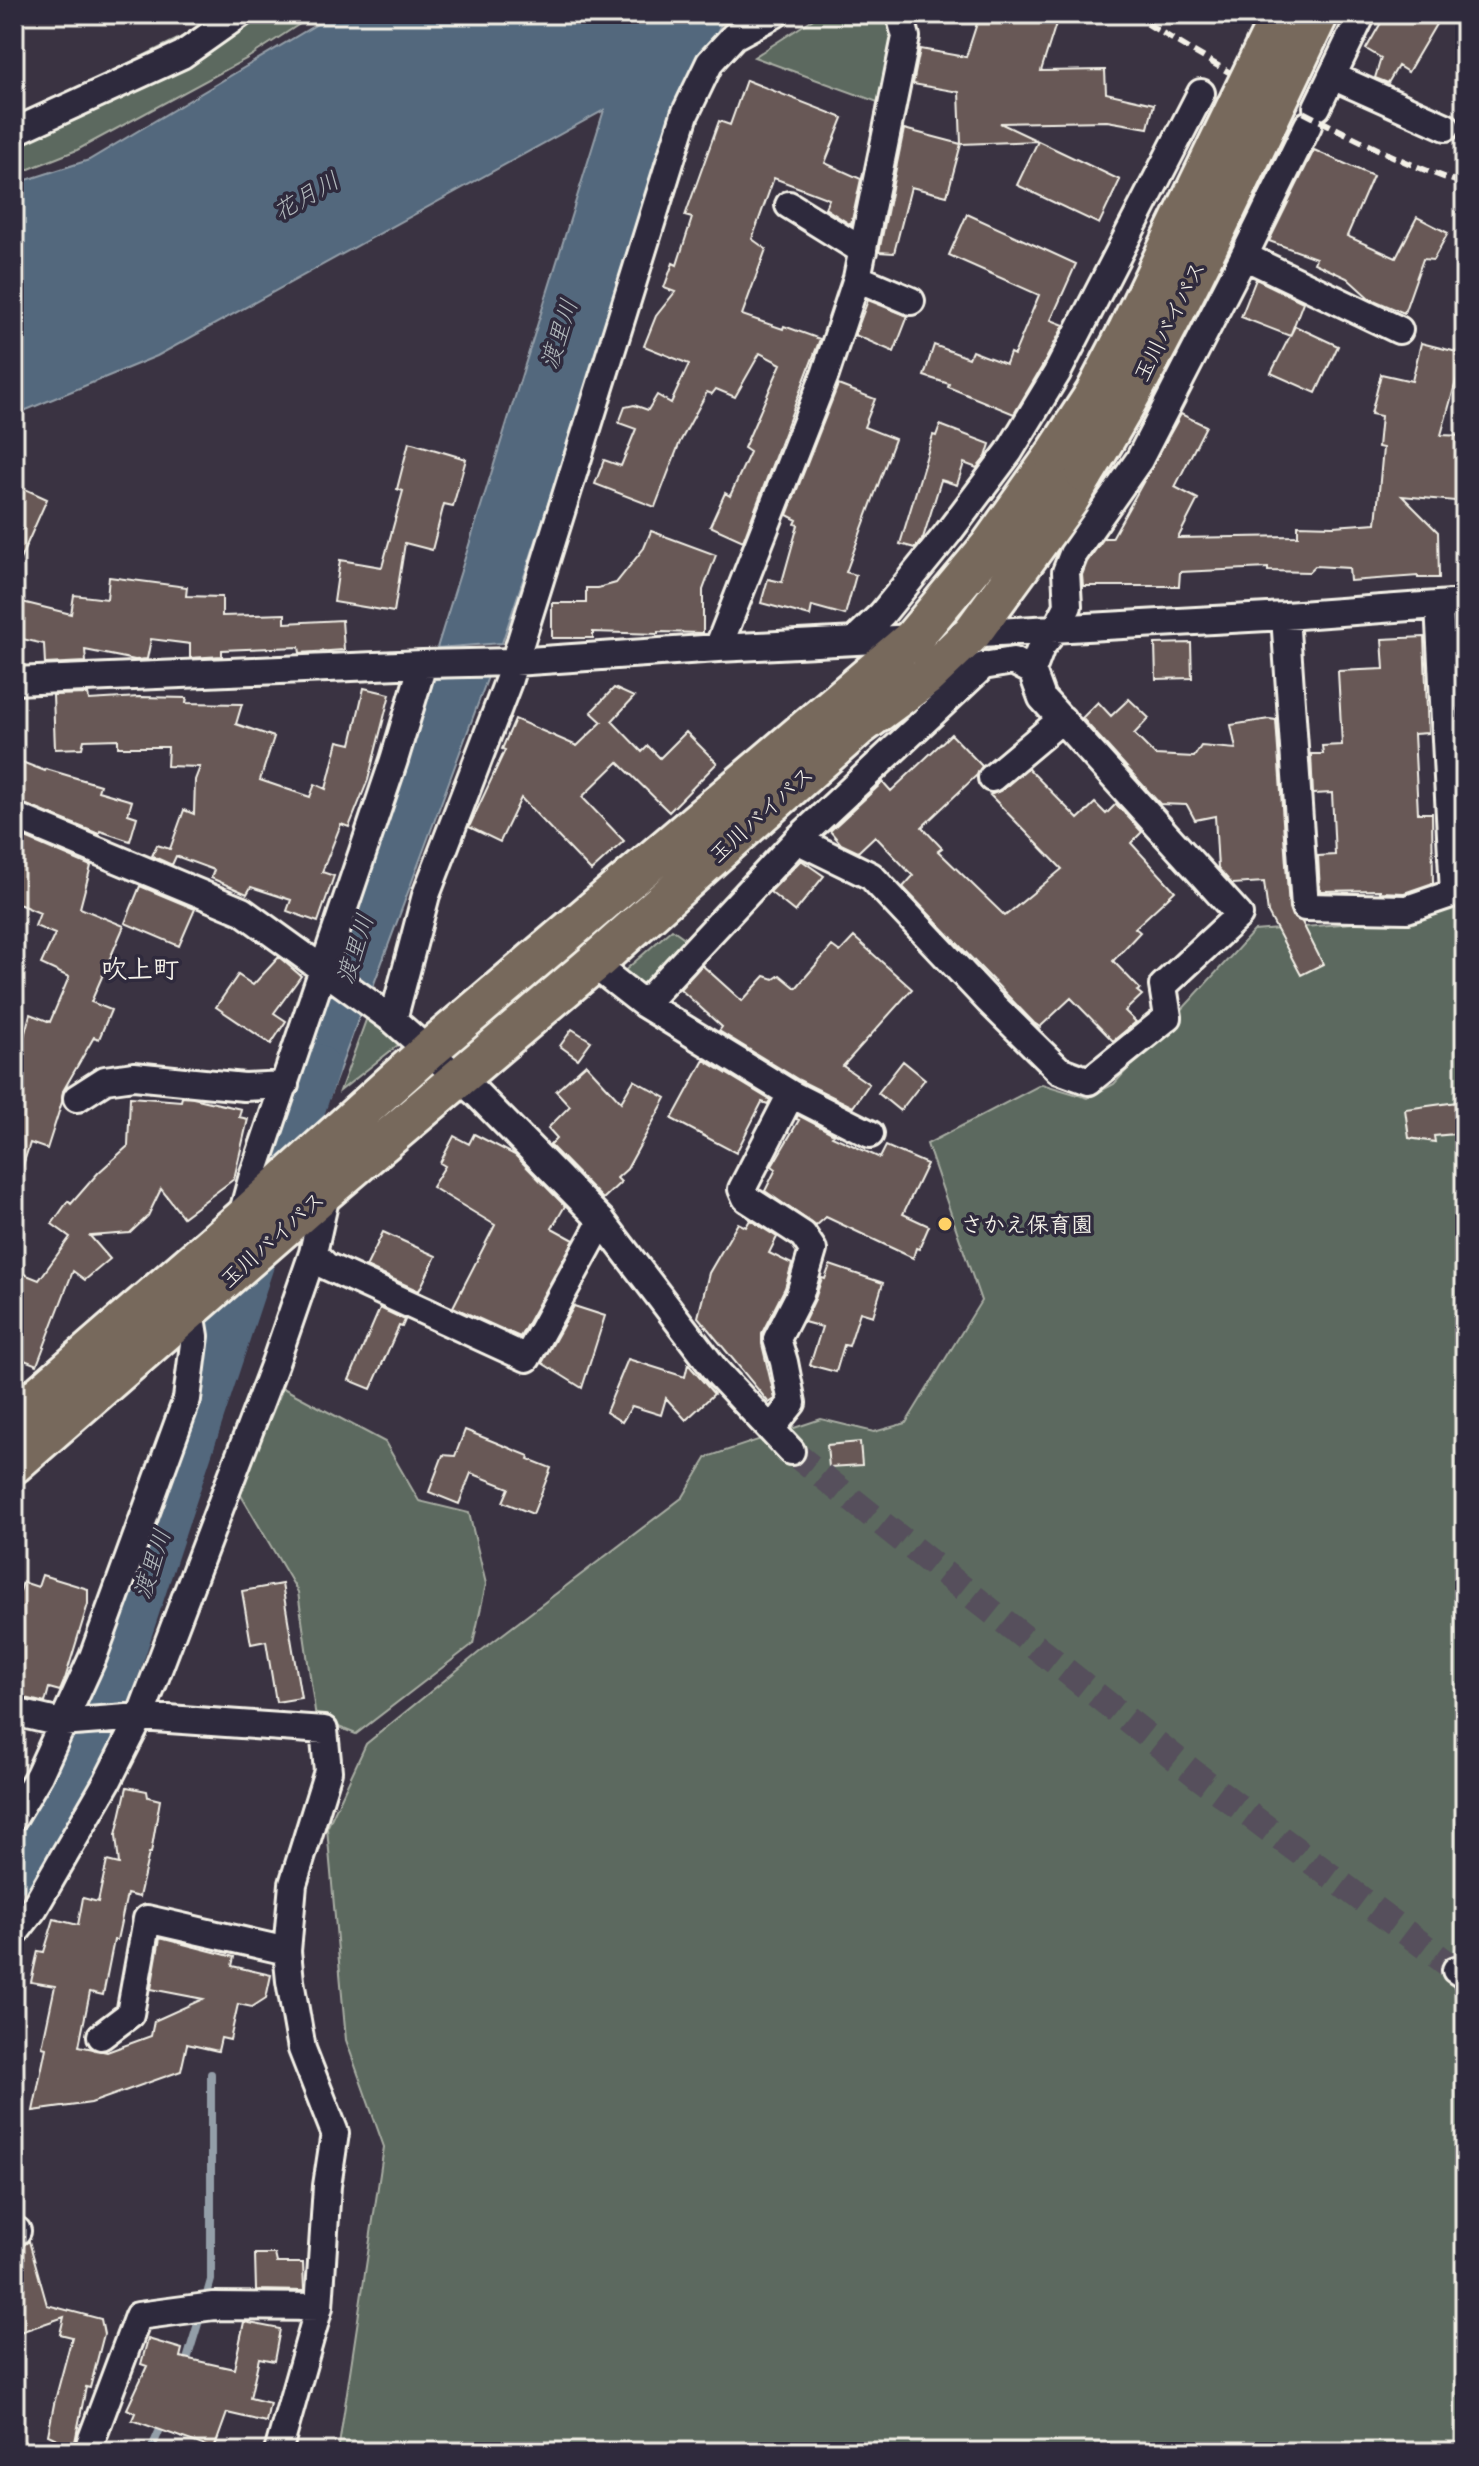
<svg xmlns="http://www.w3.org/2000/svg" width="1479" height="2466" viewBox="0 0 1479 2466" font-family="'Balsamiq Sans','Klee One',sans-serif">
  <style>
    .green { fill: #5b695e; stroke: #a8ada3; stroke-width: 2 }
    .water { fill: #52677d; stroke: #939ea8; stroke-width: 2 }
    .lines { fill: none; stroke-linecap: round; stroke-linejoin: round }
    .stream { stroke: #939ea8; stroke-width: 8 }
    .river { stroke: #52677d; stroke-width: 46 }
    .building { fill: #675956; stroke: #f4f1e8; stroke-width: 2 }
    .minor-tunnel { stroke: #56505b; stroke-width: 26; stroke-dasharray: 26 13; stroke-linecap: butt }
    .minor-casing { stroke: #f4f1e8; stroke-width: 32 }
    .highway-casing { stroke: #f4f1e8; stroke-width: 44 }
    .minor { stroke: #2f2a3d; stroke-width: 26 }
    .highway { stroke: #77695c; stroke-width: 38 }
    .rail { stroke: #f4f1e8; stroke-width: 6; stroke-dasharray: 12 6; stroke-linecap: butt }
    .highway-bridge-casing { stroke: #f4f1e8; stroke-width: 44; stroke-linecap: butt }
    .highway-bridge { stroke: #77695c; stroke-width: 38 }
    .poi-dot { fill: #ffd166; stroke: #2f2a3d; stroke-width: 3 }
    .labels { text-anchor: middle; stroke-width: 7; stroke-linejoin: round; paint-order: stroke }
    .street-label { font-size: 22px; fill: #f4f1e8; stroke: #2f2a3d }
    .poi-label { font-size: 22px; font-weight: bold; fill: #f4f1e8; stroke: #2f2a3d; text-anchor: start }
    .water-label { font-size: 24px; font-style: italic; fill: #b3babd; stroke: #2f2a3d }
    .quarter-label { font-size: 26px; font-weight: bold; fill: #f4f1e8; stroke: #2f2a3d }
  </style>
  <rect width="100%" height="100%" fill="#3a3342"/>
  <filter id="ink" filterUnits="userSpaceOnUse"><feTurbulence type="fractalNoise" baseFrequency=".0125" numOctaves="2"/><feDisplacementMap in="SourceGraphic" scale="16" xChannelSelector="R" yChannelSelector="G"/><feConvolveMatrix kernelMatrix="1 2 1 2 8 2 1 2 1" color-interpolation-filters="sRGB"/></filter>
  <g filter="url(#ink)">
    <path class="green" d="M215,14H315L246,59L77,150L14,175V115L31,111L190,33Z
      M821,14H890L895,38L883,104L754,57Z
      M1465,900V2452H338L384,2147L346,2040L327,1828L366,1744L482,1650L683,1497L707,1457L821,1419L874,1432L906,1423L981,1301L927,1144L1042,1084L1088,1098L1114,1084L1254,931L1378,921Z
      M672,929L690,942L643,993L622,973Z
      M369,1012L403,1041L340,1091Z
      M283,1388L385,1442L419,1501L469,1513L486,1584L473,1644L356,1734L316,1718L298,1592L239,1492Z"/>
    <path class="water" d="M334,14H738L721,24L679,109L502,643L437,648L604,110L157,356L14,415V184L89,160Z
      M489,674L372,989L336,960L427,680Z
      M331,987L361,1012L329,1098L287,1135Z"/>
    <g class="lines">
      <path class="stream" d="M205,2301L211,2280V2074
        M185,2366L201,2314
        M150,2452L164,2420"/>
      <path class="river" d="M14,1870L87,1743L110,1689L316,1067"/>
    </g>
    <path class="building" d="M980,14H1059L1041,71L1105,70L1106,93L1154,104L1148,128L1107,121L1000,123L1038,141L961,144L959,92L913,84L920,49L966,57Z
      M1386,14H1399L1413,22L1418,14H1442L1408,72L1398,66L1388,83L1375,78L1381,58L1366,49Z
      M746,80L843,118L825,163L861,179L851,225L825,208L829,199L774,178L752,239L766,249L742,315L783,329L784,326L820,339L743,541L710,526L725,493L730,496L750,452L744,448L781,364L760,353L735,397L716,389L712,394L707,392L680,442L655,507L595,484L604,460L621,466L636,429L619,423L625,407L634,405L648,410L657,395L671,403L689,364L644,346L656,316L675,292L664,288L673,263L677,265L692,218L685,216L719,121L730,125Z
      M904,129L961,144L947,196L911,187L894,253L879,252Z
      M1038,141L1120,180L1099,224L1017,185Z
      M1314,150L1373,176L1347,236L1396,258L1417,217L1448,233L1433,260L1423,259L1404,313L1369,298L1347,278L1314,263L1316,258L1269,241Z
      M967,214L1076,264L1051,320L1064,325L1043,365L1014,414L948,387L949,384L924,376L934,345L969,358L972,351L1006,364L1010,353L1014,355L1039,295L949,255Z
      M1256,279L1303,302L1290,336L1241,317Z
      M868,300L908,316L894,352L855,335Z
      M1295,326L1338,346L1316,393L1271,373Z
      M1421,343L1465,354V375L1458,374L1441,435L1465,436V502L1402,496L1438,532L1439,578H1418V576L1350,581L1349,568L1315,566L1309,572L1268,571V568L1180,572L1179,586H1083L1082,575L1087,562L1104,538H1112L1181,414L1206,426L1175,487L1198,499L1178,538L1298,536V525L1333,526L1376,523L1383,448L1378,447L1381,416L1371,414L1381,374L1412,381Z
      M838,385L875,399L864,427L895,439L846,572L856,575L845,615L812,606L810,616L761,603L768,579L782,582L798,525L795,524L797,520L787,515Z
      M940,425L990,444L986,457L977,468L964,463L957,485L941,480L923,538L915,548L900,544L933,435L936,436Z
      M409,442L466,459L453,506L444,504L432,550L405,543L394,612L334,602L340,560L382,567L403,491L397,489Z
      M14,484L47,499L14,573Z
      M651,531L716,555L703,590V633L658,632V634L593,632V638H552V603H586V588H598L616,583L644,548Z
      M109,577L187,587L186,596L222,597V616L285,614V623L342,620L344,650L300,653L299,647L222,650V656L190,658V644L151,639L147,659L135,660L85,650L86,662L45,664L44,644L14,637V600L71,614L74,595L107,599Z
      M1424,637L1428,733L1414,734L1418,813H1432L1433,883L1404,893L1380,892V890L1320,891L1318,856L1335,855L1332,793L1313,794L1311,754H1323L1322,746L1342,745L1338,671L1384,669L1382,639Z
      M1191,643L1192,678L1156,679L1155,644Z
      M364,688L390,694L368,780L349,827L341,824L322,872L334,876L318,922L287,911L291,900L251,887L247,894L211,878L214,870L176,856L172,865L152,856L157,845L170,849L184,810L194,814L195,780L200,767L167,766L168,747H118V739L84,740L82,748L55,749L53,695L88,694L89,700L139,697L187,698L186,703L242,704L236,724L274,737L260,780L310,797L315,784L326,789L338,741L351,744Z
      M614,688L634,697L612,721L642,752L648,746L660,758L686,732L717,763L669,812L618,762L582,797L624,841L591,871L521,798L500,842L469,827L505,750L502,749L515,719L577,746L602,722L591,712Z
      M1129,699L1149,718L1134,734L1155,755L1194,757L1201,746L1236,749L1231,725L1269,719L1276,720L1289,908L1292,916L1302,922L1323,964L1301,975L1268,913L1264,882L1232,884L1218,868L1215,816L1195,820L1187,805L1160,804L1082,718L1098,702L1111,716Z
      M951,734L982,766L977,775L922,827L942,848L938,851L1005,916L1062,869L990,795L1002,790L1028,768L1078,819L1095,803L1106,814L1116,804L1142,832L1131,843L1175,891L1135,928L1140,932L1113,961L1140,989L1137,991L1142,995L1125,1011L1136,1022L1113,1041L1071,998L1040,1027L1034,1023L903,887L913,876L875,836L858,852L841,844L830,831L883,782L891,791Z
      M14,759L45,771L46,769L100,785L98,791L132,801L128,814L137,817L130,841L100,831L99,834L14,800Z
      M14,833L91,866L80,908L124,926L91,1002L111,1010L99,1039L94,1037L63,1091L62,1102L47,1149L30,1143L18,1181L14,1180V1074L30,1014L50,1022L69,977L41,964L55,934L35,926L40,913L14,902Z
      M801,860L824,876L795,912L770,892Z
      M140,886L195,909L179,946L125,923Z
      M854,937L912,989L843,1066L869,1084L853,1107L799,1080L719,1031L722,1027L680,989L702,965L742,1001L765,976L774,979L780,975L796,988L832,946L840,952Z
      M279,957L301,976L274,1013L286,1021L271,1044L216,1007L238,975L253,985Z
      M572,1029L591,1041L578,1059L560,1046Z
      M704,1060L770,1100L768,1104L762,1102L736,1153L672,1119Z
      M903,1061L925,1079L900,1111L878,1093Z
      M586,1064L621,1102L634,1080L666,1098L627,1169L617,1178L621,1182L603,1199L550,1145L557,1138L548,1128L570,1106L556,1091Z
      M130,1097L181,1101L182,1097L193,1098L241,1109L239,1117L248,1119L234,1179L183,1217L161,1189L148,1216L130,1233L90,1236L110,1259L85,1280L73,1271L37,1365L14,1356V1270L39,1280L70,1237L52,1224L68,1201L71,1204L98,1173L128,1146Z
      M1465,1101V1133L1434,1136L1435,1142L1409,1138L1405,1109Z
      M798,1115L834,1134L832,1136L880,1158L886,1146L927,1164L903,1214L929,1226L919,1249L916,1248L913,1258L826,1217L816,1226L765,1191L776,1169L772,1166L799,1120L796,1119Z
      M474,1134L515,1155L565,1206L552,1228L574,1240L520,1337L453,1307L495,1225L432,1187L445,1166L440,1163L454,1136L469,1144Z
      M750,1220L777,1237L769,1253L792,1264L785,1288L762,1333V1344L775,1399L769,1403L698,1317L709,1273L738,1223L746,1227Z
      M383,1232L436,1256L419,1291L366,1267Z
      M830,1265L883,1283L873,1316L860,1312L849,1346L844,1345L836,1372L810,1365L822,1327L804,1322L815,1299L822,1278L825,1279Z
      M574,1306L605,1316L582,1388L542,1363Z
      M380,1308L405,1320L402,1327L399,1326L371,1389L349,1380Z
      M628,1359L685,1377L688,1364L714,1394L686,1420L666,1398L661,1415L632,1406L622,1422L606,1412Z
      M465,1430L529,1456L528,1459L551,1468L533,1514L503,1502L509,1488L471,1473L459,1504L429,1492L443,1455L455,1456Z
      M860,1442L862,1465L829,1467L827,1445Z
      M42,1575L88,1589V1604L65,1679L60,1691L49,1688L45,1703L14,1695V1610L23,1582L38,1587Z
      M282,1584L301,1698L276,1702L266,1641L251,1644L242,1591Z
      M127,1787L147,1791L148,1797L160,1800L151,1853H149L139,1897L127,1894L117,1940H114L103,1995L90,1992L79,2046L107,2052L151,2036L154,2021L203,1999L151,1989L160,1938L234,1957L232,1966L271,1975L266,1998L252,2007L238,2004L230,2040L221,2038L218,2051L187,2044L181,2071L91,2103L33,2111L46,2048L42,2047L55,1986L31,1982L38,1951L44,1952L54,1919L78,1925L83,1898L98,1902L107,1861L119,1864L116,1835Z
      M29,2241L47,2305L101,2319L104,2334L90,2388L86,2387L74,2447L48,2435L54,2404L72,2337L60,2334L64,2317L14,2334V2248L22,2246Z
      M255,2254H275L277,2263H303L304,2291L256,2290Z
      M244,2322L280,2329L274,2361L259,2358L250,2398L270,2403L266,2422L227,2413L214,2449L132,2420L135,2413L127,2409L147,2366L141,2364L148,2339L182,2349L180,2357L234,2369Z"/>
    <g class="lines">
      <path class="minor-tunnel" d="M791,1451L1199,1777L1456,1970"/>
      <g class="minor-casing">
        <path id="minor" d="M1332,76L1446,127
          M1317,107L1362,14
          M14,132L182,55L240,14
          M789,205L863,251
          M1244,256L1399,330
          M857,278L911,301
          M1285,616L1305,907L1407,909L1454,893L1439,605
          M962,634L1285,616L1465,603
          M854,641L882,614L948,533L1009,452L1057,373L1201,93
          M718,648L825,375L857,278L906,37L900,14
          M14,681L423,664L514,662L718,648L915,638
          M992,778L1062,719
          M14,816L242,911L393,1020L477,1094L602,1221L716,1371L791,1451
          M797,840L871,876L989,1001L1059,1070L1089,1081L1168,1017L1163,986L1239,915L1042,698L1032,671L1041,647L1057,627L1068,606L1066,572L1073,554L1139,460L1244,256L1308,125
          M593,964L644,1004L791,1094L870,1134
          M644,1004L797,840L983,666L1013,661L1032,671
          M393,1020L426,895L509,679L685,114L710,62L734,36L775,14
          M77,1098L105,1080L134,1076L244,1087L285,1085
          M241,1219L252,1179L394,760L423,664
          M313,1253L326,1266L527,1358L602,1221
          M771,1429L792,1403L784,1362L777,1339L800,1294L813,1250L803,1235L746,1198L742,1189L791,1094
          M14,1712L61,1723L140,1717L324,1730L328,1771L293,1884L287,1951L290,1981L302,2049L335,2133L327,2186L319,2307L278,2452
          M14,1817L39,1775L93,1657L187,1399L195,1336L191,1311L181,1300
          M14,1934L34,1908L108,1780L140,1717L275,1363L313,1253L327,1190
          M1456,1970L1465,1976
          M101,2036L130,2014L147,1919L287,1951
          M14,2232L17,2231
          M90,2444L138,2316L214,2306L319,2307"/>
      </g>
      <g class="highway-casing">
        <path id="highway" d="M14,1417L241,1220L429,1050L913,638L989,547L1054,456
          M14,1464L327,1190L593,964L857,728L926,677L972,633L1069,500L1085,473"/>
      </g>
      <use href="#minor" class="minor"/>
      <use href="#highway" class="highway"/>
      <path class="rail" d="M1132,14C1200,57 1269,96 1341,131C1381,151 1422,171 1465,184"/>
      <g class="highway-bridge-casing">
        <path id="highway-bridge" d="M1054,456L1095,393L1128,330L1281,14
          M1085,473C1175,327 1245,168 1319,14"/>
      </g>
      <use href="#highway-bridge" class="highway-bridge"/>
    </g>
  </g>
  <circle class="poi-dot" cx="945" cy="1224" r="8"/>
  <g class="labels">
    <g class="street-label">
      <text transform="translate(1169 321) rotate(-63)" y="8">玉川バイパス</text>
      <text transform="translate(761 814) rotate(-42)" y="8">玉川バイパス</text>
      <text transform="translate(272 1239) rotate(-42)" y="8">玉川バイパス</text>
    </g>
    <g class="poi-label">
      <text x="961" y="1232">さかえ保育園</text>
    </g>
    <g class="water-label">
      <text transform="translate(306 196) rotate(-30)" y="8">花月川</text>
      <text transform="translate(559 334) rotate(-72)" y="8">渡里川</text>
      <text transform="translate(355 949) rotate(-72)" y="8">渡里川</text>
      <text transform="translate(152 1564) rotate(-72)" y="8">渡里川</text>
    </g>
    <g class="quarter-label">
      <text x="140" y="978">吹上町</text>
    </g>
  </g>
  <rect width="1479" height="2466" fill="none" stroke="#2f2a3d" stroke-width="48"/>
  <rect x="24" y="24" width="1431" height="2418" fill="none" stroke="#f4f1e8" stroke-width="3" filter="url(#ink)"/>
</svg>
